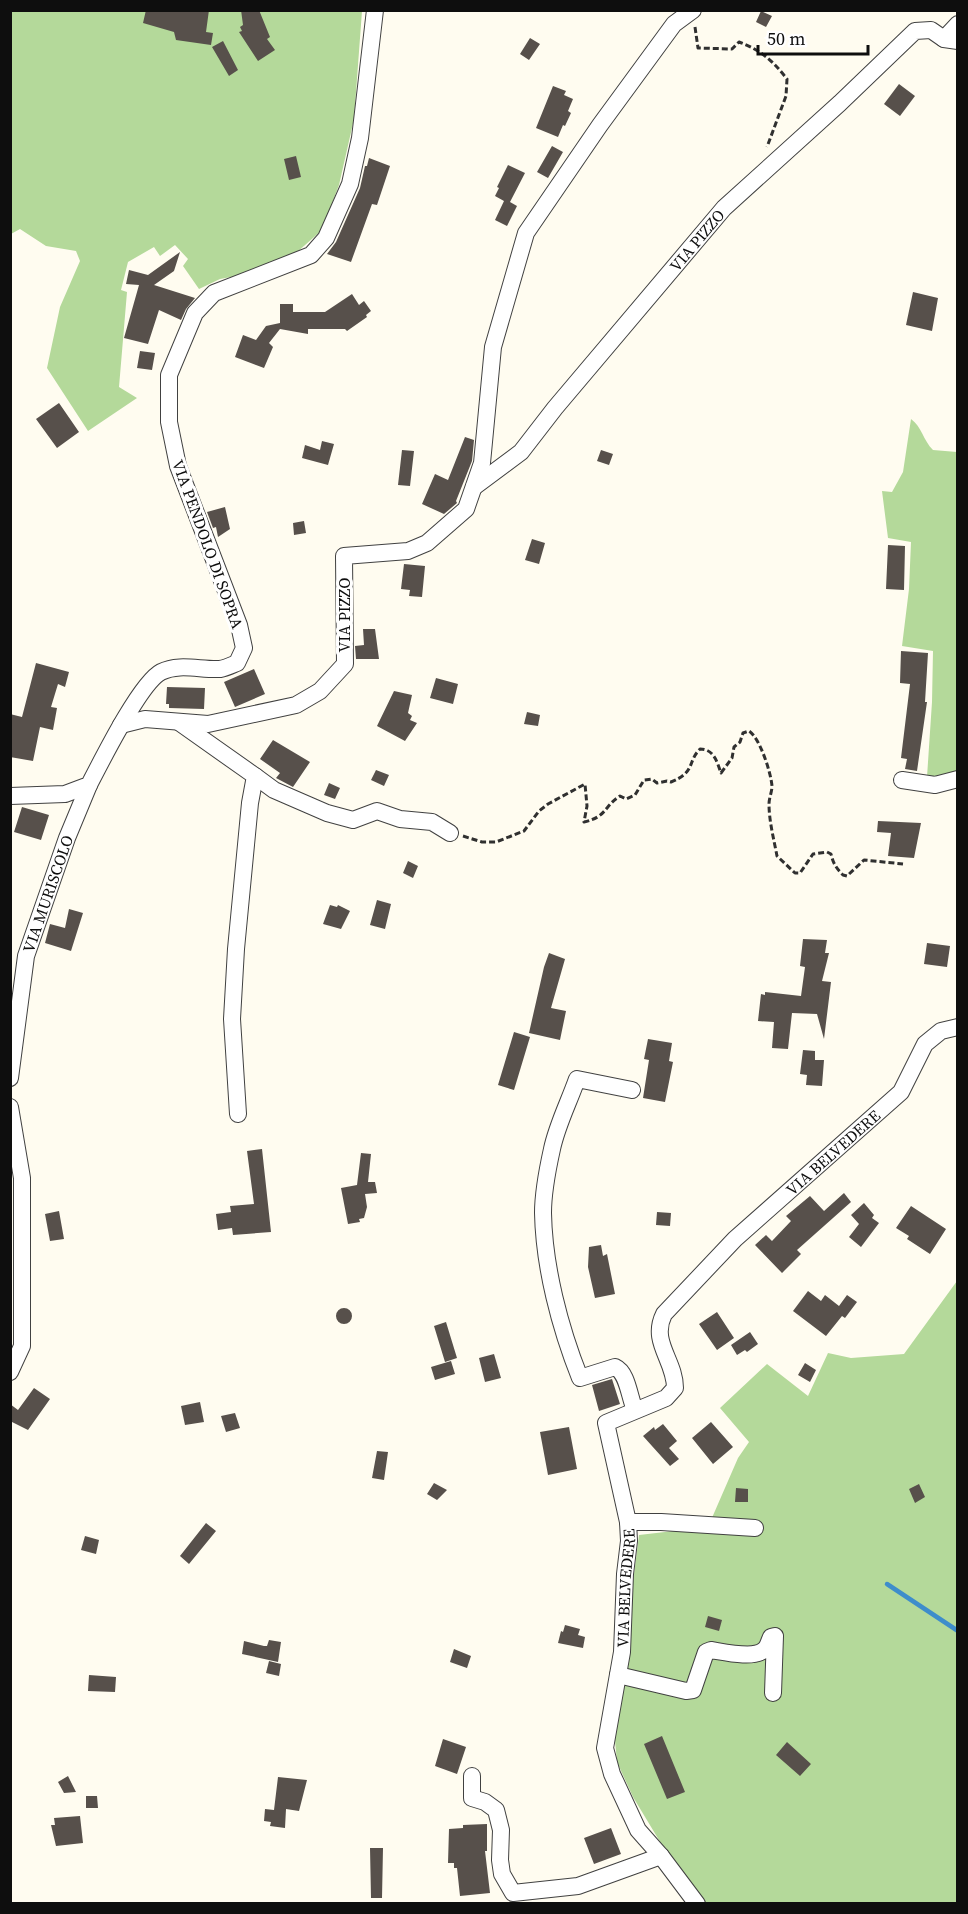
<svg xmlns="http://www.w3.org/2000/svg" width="968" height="1914" viewBox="0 0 968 1914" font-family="'Source Serif 4',serif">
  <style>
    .forest { fill: #b4d99a }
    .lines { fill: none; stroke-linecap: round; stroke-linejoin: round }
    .stream { stroke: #3e8dcb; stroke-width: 4.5 }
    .building { fill: #57504b }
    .minor-casing { stroke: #414141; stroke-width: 18 }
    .path { stroke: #303030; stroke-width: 3; stroke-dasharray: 6 3; stroke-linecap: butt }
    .minor { stroke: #fff; stroke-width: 16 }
    .labels { text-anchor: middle; stroke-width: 6; stroke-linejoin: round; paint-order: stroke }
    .street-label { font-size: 16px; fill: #0e0e0e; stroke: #fff }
  </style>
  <rect width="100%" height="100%" fill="#fffcf0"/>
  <path class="forest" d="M11,11H362L354,119L339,185L322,230L287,261L259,272L220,279L199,289L183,266L188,259L175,245L160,256L154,247L128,262L121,290L127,292L119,387L137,398L88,431L47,368L60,307L80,261L76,251L46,246L20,229L11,234Z
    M911,419C922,427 923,440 933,450L957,452L958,771L945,775L927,777L932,702L933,651L902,646L909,589L911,542L888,538L882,491L892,492L903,472Z
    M957,1281V1903H706L668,1855L633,1797L617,1762L614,1730L639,1535L708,1527L738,1458L749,1442L720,1408L767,1364L808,1396L828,1353L851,1358L904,1354Z"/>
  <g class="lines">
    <path class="stream" d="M887,1584L958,1631"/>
  </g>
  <path class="building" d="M146,10H209L206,32L213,33L211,45L176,40L174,32L143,23Z
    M241,10H259L270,37L267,39L275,50L258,61L239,32L242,31L240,27L243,25Z
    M761,11L772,16L766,27L756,22Z
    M530,38L540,44L529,60L520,54Z
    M223,41L238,70L229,76L212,47Z
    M899,84L915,96L900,116L884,104Z
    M553,86L566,91L564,95L573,99L568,111L571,113L565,126L563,125L558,137L536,128Z
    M552,146L563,152L548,178L537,172Z
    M296,156L301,177L289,180L284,159Z
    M369,158L390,166L377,205L372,204L351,262L327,254L336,242L360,188L365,166H367Z
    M508,165L525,173L510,202L517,206L507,226L495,220L504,201L495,196L499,188L497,187Z
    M180,252L174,271L154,285L195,298L186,309L181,320L159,310L148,344L124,338L139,285L126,284L129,270L148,275Z
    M913,292L938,298L932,331L906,325Z
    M352,294L359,305L364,301L371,311L366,315L367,317L347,331L345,329H308V334L280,329L269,343L273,347L264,368L235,357L243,335L256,340L266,326L280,323V304H293V312H325Z
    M140,351L155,353L152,370L137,368Z
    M59,403L79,432L57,448L36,419Z
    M465,437L474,440L472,461L456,501L457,503L444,514L422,504L435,474L448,480Z
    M322,441L334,444L328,465L302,458L305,445L320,450Z
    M402,450L414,451L410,486L398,485Z
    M601,450L613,454L609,465L597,461Z
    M225,507L230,529L218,537L216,527L213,528L207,512Z
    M304,521L306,533L294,535L293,523Z
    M532,539L545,543L539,564L525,560Z
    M888,545L905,546L904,590L886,589Z
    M404,564L425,566L422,597L409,596L410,590L401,589Z
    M363,629H375L379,659H356L355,646L364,645Z
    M901,651L928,653L925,702H927L917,771L905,769L907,759L901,758L910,684L900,683Z
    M36,663L69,672L65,687L58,684L51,707L57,708L53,730L40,727L33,761L10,757V714L22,717Z
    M254,669L265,694L235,707L224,682Z
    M436,678L458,684L453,704L430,698Z
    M167,687L205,688L204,709L169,708V704H166Z
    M394,691L412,695L408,713L412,716L410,720L417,723L405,741L377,726Z
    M527,712L540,715L538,726L524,724Z
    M273,740L310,762L293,787L276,778L280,773L260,759Z
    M376,770L389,775L384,786L371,780Z
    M329,783L340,788L335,799L324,795Z
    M22,807L49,815L41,840L14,832Z
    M878,821L921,823L914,858L888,856L891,833L877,832Z
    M408,861L418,866L413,878L403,873Z
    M377,900L391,904L385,929L370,925Z
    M330,905L337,907L338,905L350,911L341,929L323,924Z
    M69,909L83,913L71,951L45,943L50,924L65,928Z
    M803,939L827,940L825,953H829L822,981L831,982L824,1039L817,1014L792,1013L788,1049L772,1048L774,1022L758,1021L761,994L765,995V992L801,996L805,967L800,966Z
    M927,943L950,946L947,967L924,964Z
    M549,953L565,959L551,1008L566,1011L560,1040L529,1033L544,967Z
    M514,1032L530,1037L514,1090L498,1085Z
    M648,1039L672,1043L669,1061L673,1062L665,1102L643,1098L649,1060L644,1059Z
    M803,1050L815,1051V1060H824L822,1086L806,1085L807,1075L800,1074Z
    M262,1149L271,1232L233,1235L232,1228L218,1230L216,1214L231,1212L230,1206L254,1204L247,1151Z
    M361,1153L371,1154L368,1182H375L377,1193L365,1194L367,1207L364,1218L359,1219L360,1222L348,1224L341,1188L357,1185Z
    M844,1193L851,1202L797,1250L801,1254L782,1273L755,1245L766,1235L772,1241L791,1221L786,1216L810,1196L824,1211Z
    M864,1203L874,1215L872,1218L879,1223L861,1247L849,1237L859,1224L851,1215Z
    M911,1206L946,1229L930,1254L907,1239L909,1236L896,1228Z
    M59,1211L64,1239L50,1241L45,1214Z
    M657,1212L671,1213L670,1226L656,1225Z
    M601,1245L603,1256L607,1254L615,1294L595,1298L588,1267L589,1247Z
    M808,1291L821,1301L825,1295L839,1306L847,1295L857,1302L845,1318L842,1316L826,1336L793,1311Z
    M336 1316a8 8 0 1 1 16 0a8 8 0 1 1-16 0Z
    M717,1312L734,1338L717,1350L699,1324Z
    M446,1322L457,1358L445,1362L434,1326Z
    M750,1332L758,1344L747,1352L745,1350L737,1355L731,1345Z
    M494,1354L501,1378L485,1382L479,1358Z
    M451,1361L455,1374L435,1380L431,1367Z
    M805,1363L816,1370L810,1382L798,1375Z
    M612,1379L620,1404L599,1411L592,1385Z
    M34,1388L50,1399L28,1430L10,1421V1404L18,1410Z
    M200,1402L204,1422L185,1425L181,1406Z
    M235,1413L240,1428L226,1432L221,1416Z
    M711,1422L733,1447L713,1464L692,1438Z
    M663,1424L677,1441L669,1448L679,1459L670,1466L643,1436L654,1427L655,1430Z
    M569,1427L577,1469L548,1475L540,1432Z
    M377,1451L388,1452L384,1480L372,1478Z
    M434,1483L447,1490L437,1500L427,1494Z
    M919,1484L925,1497L915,1503L909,1489Z
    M736,1488L748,1489V1502H735Z
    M206,1523L216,1531L189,1564L180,1556Z
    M85,1536L99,1540L96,1554L81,1550Z
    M708,1616L722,1620L719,1631L705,1627Z
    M565,1625L580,1629L578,1635L585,1637L583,1648L558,1643L561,1631L563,1632Z
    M269,1640L281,1642L278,1662L242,1654L244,1641L264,1646H267Z
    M454,1649L471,1656L467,1668L450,1662Z
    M269,1661L281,1664L279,1676L266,1673Z
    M89,1675L116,1677L115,1692L88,1691Z
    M662,1736L685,1792L667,1799L644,1744Z
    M443,1739L466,1747L457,1774L435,1766Z
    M787,1742L811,1764L800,1776L776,1755Z
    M68,1776L76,1792L64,1793L58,1782Z
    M278,1777L307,1780L299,1811L286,1809L285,1828L270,1826L271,1822L264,1821L265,1809L274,1810Z
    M86,1796H97L98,1808H86Z
    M80,1816L83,1843L56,1846L51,1825H55L54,1818Z
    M487,1824V1851H485L490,1893L460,1896L457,1868H454V1863H448L449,1829L463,1828V1825Z
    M611,1828L621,1854L594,1864L584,1838Z
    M370,1848H383L382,1898H371Z"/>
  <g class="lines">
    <g class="minor-casing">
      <g id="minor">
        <path d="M944,39L958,24"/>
        <path id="s1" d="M474,487L521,452L555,408L724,208L840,103L915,31L931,30L944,39L958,41"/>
        <path d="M180,723L255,776L250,803L236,949L232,1019L238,1114"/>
        <path d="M121,725L145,719L208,724L296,705L320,691L345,664L344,556L408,551L427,543L466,509L482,463L493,347L526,233L600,125L674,24L693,10"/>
        <path d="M255,776L274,790L327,813L353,820L377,811L400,819L432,822L450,833"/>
        <path d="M902,780L935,785L958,779"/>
        <path d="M10,796L65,794L89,785C101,762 140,683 161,672C179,663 200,670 220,669C226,668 232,665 237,663L244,648L239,625L178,466L169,422V375L195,313L214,293L311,255L326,238L350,184L360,138L375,10"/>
        <path id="s2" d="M10,1078L26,956L67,838L89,785"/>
        <path d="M632,1090L577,1079C569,1102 557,1125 552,1149C548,1167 543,1194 543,1213C544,1267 560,1328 580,1378L615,1367C628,1373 629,1397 635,1410"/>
        <path d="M10,1107L22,1178V1346L10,1372"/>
        <path d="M628,1522H661L755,1528"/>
        <path d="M618,1675L686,1691L693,1690L706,1652L711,1650C724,1652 754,1659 764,1650C768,1647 769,1641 771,1637L775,1636L773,1693"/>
        <path d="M472,1776V1798L485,1802L496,1810L501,1830L500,1860L502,1874L513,1893L578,1886L661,1856"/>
        <path id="s3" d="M697,1904L661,1856L638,1830L612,1774L605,1748L622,1652L625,1574L629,1541L628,1522L606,1423L666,1398L675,1388C675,1360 650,1342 664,1314L735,1239L901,1092L925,1044L941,1031L958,1027"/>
      </g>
    </g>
    <path class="path" d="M695,27L698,48L732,49L739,42C761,50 773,61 787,79L786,96L767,147
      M463,836L482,842H496L524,831L539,811L548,804L585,784L587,806L584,822C607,817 604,806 620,796L626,799L635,795L644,780L652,779L657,783L667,781L671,782C696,772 687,762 700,749C714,749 717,762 721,773L732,758L734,747L740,742L743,733L749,731C760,738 771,773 772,786C772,792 769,798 769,804C769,821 774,840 777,856L795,873H800L813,854L827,852L831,854C833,863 836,868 843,875L847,876L864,860L903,864"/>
    <use href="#minor" class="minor"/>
  </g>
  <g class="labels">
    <g class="street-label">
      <text dy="6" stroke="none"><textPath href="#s1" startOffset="334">VIA PIZZO</textPath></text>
      <text transform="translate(208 544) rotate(70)" y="6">VIA PENDOLO DI SOPRA</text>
      <text transform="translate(344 615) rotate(-90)" y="6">VIA PIZZO</text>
      <text dy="6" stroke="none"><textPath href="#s2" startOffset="189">VIA MURISCOLO</textPath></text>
      <text dy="6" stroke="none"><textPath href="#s3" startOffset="902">VIA BELVEDERE</textPath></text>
      <text dy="6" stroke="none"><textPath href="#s3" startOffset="345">VIA BELVEDERE</textPath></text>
    </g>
  </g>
  <rect width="968" height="1914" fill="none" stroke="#0e0e0e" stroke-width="24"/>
  <path d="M758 45v9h110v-9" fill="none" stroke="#0e0e0e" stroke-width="3"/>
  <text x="767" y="45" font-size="18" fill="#0e0e0e" stroke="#ffffff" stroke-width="4.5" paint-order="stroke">50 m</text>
</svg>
